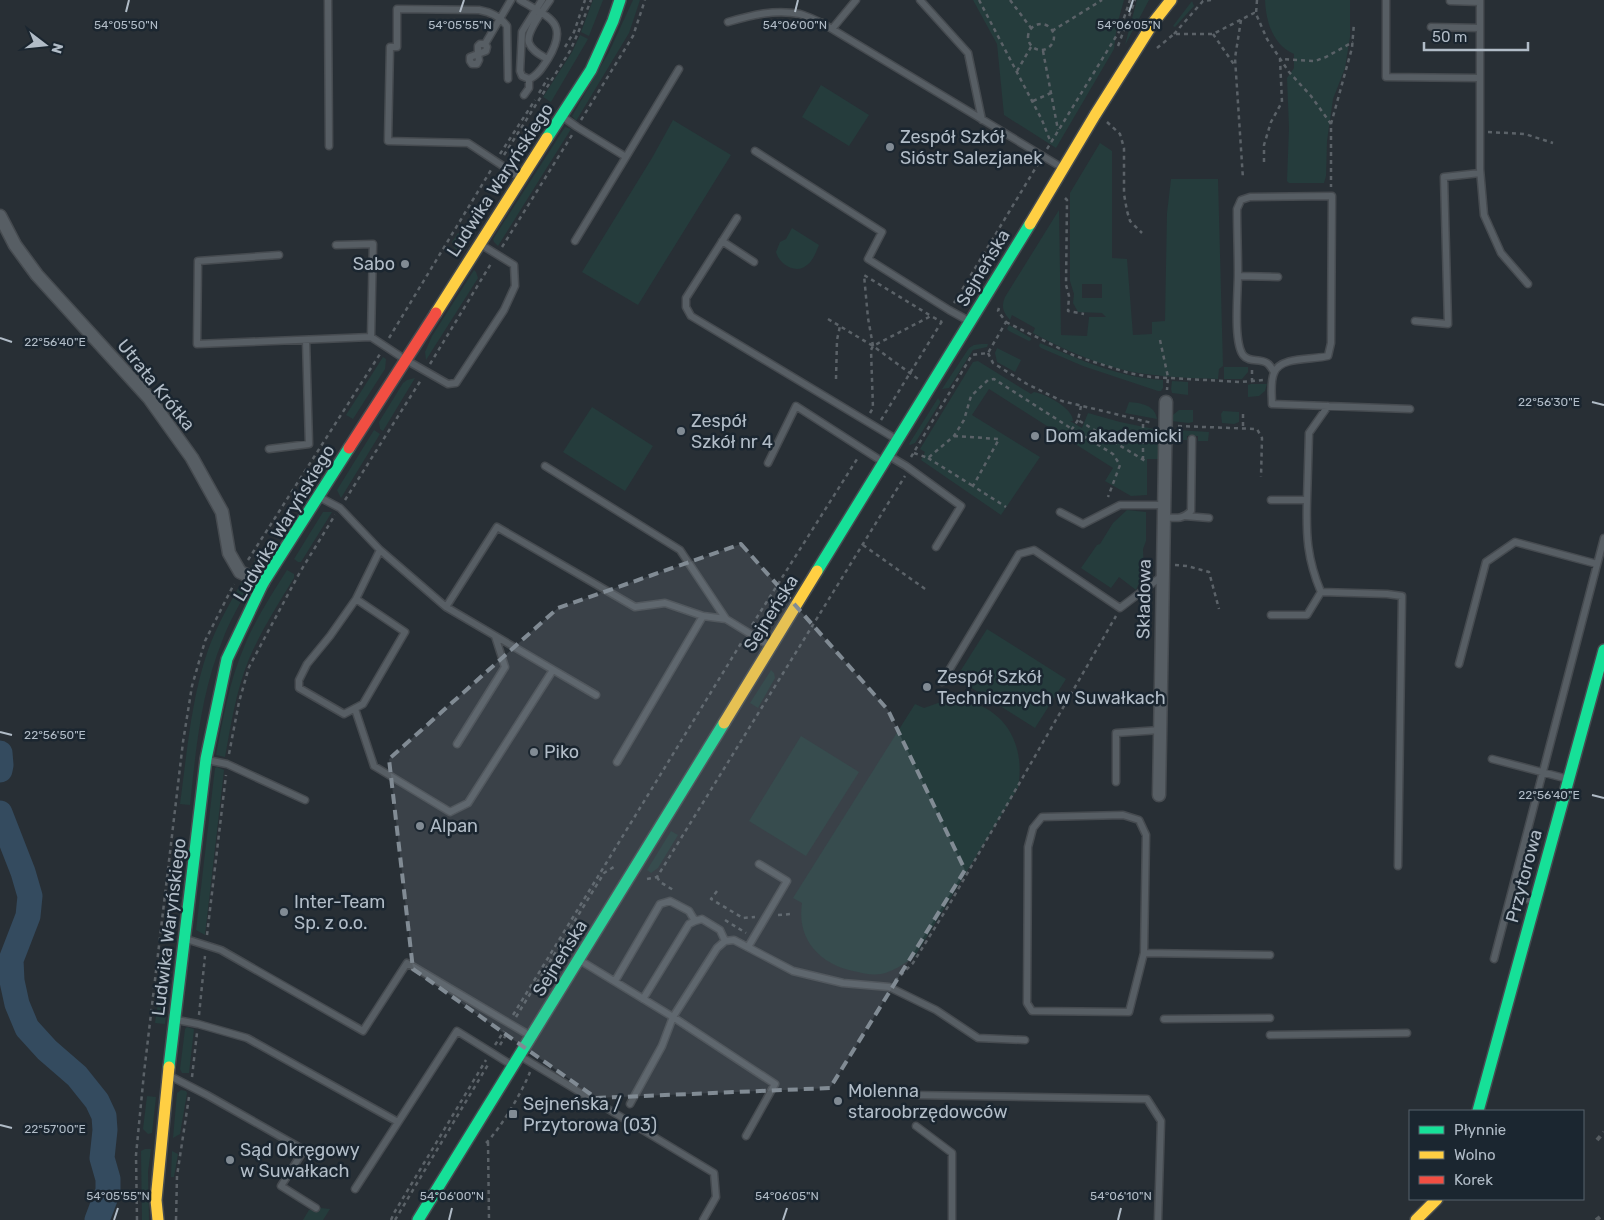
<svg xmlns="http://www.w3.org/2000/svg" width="1604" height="1220" viewBox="0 0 1604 1220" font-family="Rubik,sans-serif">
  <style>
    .green { fill: #253c3c; fill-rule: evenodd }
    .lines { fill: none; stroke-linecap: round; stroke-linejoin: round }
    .river { stroke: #344b5f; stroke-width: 25 }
    .lane-casing { stroke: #464b50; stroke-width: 9 }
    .street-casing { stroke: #464b50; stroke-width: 15 }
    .fast-casing { stroke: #464b50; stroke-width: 14 }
    .slow-casing { stroke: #464b50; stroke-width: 14 }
    .jam-casing { stroke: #464b50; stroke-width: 14 }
    .path { stroke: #5b6268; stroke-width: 2.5; stroke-dasharray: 4 4; stroke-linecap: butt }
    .lane { stroke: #575e64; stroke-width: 6 }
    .street { stroke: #575e64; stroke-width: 12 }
    .fast { stroke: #16e098; stroke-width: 11 }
    .slow { stroke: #ffcf43; stroke-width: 11 }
    .jam { stroke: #f24e42; stroke-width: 11 }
    .rail { stroke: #565c61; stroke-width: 4; stroke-dasharray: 5 5; stroke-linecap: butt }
    .marked { fill: #818b94; fill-opacity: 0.2; stroke: #818b94; stroke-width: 4; stroke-dasharray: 10 6; stroke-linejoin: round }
    .ticks { fill: none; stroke: #b1bcc7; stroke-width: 2 }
    .poi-dot { fill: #818b94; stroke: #1b2630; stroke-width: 2 }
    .labels { text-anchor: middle; stroke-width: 5; stroke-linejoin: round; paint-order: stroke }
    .poi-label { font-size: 18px; fill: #b1bcc7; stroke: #1b2630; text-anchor: start }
    .street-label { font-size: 18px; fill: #b1bcc7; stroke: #1b2630 }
    .ticks-label { font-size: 12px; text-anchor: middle; fill: #b1bcc7; stroke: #1b2630; stroke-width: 5; stroke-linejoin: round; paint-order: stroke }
  </style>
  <rect width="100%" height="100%" fill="#282f35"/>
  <path class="green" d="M593,0H603L589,36L581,32Z
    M633,0H640L629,33L576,121L572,116L609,52Z
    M973,0H1124L1117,25L1114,49L1056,148L1004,115L997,44Z
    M1137,0H1149L1125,45Z
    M1265,0H1350V37L1345,68L1333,99L1327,141L1326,176L1324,183H1289L1287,181L1289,128L1287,78L1294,68V54C1273,45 1266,22 1265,0Z
    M1192,1L1194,6L1175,27L1173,26Z
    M580,35L588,39L551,102L543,97L572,52Z
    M821,85L869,115L849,146L802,117Z
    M673,120L731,155L638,305L582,272L652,158Z
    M565,127L571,129L498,246L494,242L493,239Z
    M1100,143L1112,151V258L1127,259L1133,335L1152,334V322L1165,321L1167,213L1171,179H1218L1223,366L1219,369L1218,379C1190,378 1161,377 1133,372C1101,366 1062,349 1033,333L1035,328L1012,315L1010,320C1003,312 1001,307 1005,297L1059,210L1061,335L1087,336L1089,317H1106L1102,313L1078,312L1073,303L1074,294L1070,281V193ZM1082,284H1102V298H1082Z
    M792,228L819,245C816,252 813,261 807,265C796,275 779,264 776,252L780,242L786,239Z
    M458,233L466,239L459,251L454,248L452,242Z
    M474,270L476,272L478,278L426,360L425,352L432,336Z
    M1009,325L1031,338V340L1029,341L1009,331L1007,329Z
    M1040,343C1069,355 1098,368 1128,375C1140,378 1152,379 1163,380V388L1161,391H1158L1083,366L1041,348L1039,346Z
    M981,344H988L987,347L973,350L949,388L942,389L969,348L974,345Z
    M997,348L1021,360L1015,372L997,362L995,353Z
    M383,357L386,359L385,369L353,419L346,415Z
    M978,361L1031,394L1034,392C1046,394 1073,408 1073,421H1070L1082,428L1088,413L1120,422L1159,430L1158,459H1147V495L1131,496L1105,481L1113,468L989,389L972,415L1040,457L1001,515L921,460L925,452L920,449L973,362Z
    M1224,367H1248V372L1242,379H1224Z
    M415,378L383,431L380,429L379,422L403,383L407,380Z
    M1172,381L1188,382V395L1172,393L1171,389Z
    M1251,384H1267L1265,391L1259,396L1248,397V385Z
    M938,398L940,401V403L915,443L910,445L909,444Z
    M1129,402C1141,403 1155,405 1157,419L1125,413Z
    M592,407L653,446L625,491L563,452Z
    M1179,410H1193V422L1189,423L1171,421L1173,415Z
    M1223,411L1239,412V422L1234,424L1222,423L1221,414Z
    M374,430L380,434L341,498L337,490Z
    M1177,430L1209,432L1208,441H1198V436H1187V440H1176Z
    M1127,510L1146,512V541L1143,549L1144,572L1136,590L1119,577L1111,588L1081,568L1097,545L1100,544L1113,523Z
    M323,512H332L301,562H298L294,559Z
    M263,554L267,557L259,570L251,572L249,571L258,555Z
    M287,570L294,574V578C278,604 261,631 249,659C236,691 231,724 225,757L216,755C223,719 229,682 244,647C255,620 271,595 287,570Z
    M244,578L248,582L247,590C239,606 229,622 223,639C201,692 196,749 190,805L180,804C187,753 191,699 208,650C217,625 231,601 244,578Z
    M987,629L1066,679L1035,728L956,678Z
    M771,670L774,673L775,678L758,708L750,703Z
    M959,700C1005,706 1026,744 1018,788L915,956C905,963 893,972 881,974C873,975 865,974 858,972C822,966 796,941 802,903L793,898L915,704L924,708L938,703Z
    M801,736L859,772L806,856L749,821Z
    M217,767L224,770L205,935L196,930L215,768Z
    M671,831L678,835L658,868L651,873L647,870Z
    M161,981L170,982L165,1024L155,1023Z
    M187,1027L194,1029L189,1073H182L180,1069L185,1029Z
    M181,1090L186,1091L187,1093L180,1134L173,1138L177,1093Z
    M147,1096L156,1097L152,1133L148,1134L143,1129Z
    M145,1149H151L148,1172L149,1220H142L141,1151Z
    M172,1151L178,1154L174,1177H171Z
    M321,1208L330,1209L323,1220H303L309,1210Z"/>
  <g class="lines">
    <path class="river" d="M0,753L1,765L0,770
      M0,813L23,872L30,896L28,916L11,960L12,981L17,1004L27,1028L47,1050L77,1076L97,1101L104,1116L105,1130L102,1158L108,1179V1191L97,1220"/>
    <g class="lane-casing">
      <path id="lane" d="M328,0L329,146
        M520,0C549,18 570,22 548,59C543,66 538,76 529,79L522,76L520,71L522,32L542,0
        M920,0L968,53L982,120
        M1386,0V77L1479,78
        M1480,0V169L1484,215L1501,253L1528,284
        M1450,1L1480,2
        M728,22C752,15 775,9 800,14C807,16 815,20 822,23L1061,167
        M1431,27L1480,28
        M832,29L856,0
        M485,44L487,47L486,51L478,54V46L480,44H485L511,0
        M478,54L479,60L477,64H472L470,61V57Z
        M547,59C541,55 532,51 529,43C525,33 544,9 550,0
        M508,79L507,26C500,16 491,12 479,10L397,9V47H390L388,141L468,143L521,178
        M524,95L529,88V79
        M563,117L577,127L626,157L575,241
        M755,151L882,232L868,259L949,310L969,321
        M626,157L679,69
        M737,218L686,298V307L691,316L896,439
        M722,241L754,262
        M336,245L373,244L371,337
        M279,255L198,261L197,344L371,337L406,360L448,384L456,383L504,310L515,286L514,265L480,244
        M1238,276L1278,277
        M1415,321L1448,324L1444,177L1480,173
        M1274,372C1272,369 1270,365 1267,363C1259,358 1249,363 1243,355C1233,341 1238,292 1238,274C1238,252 1237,230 1237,209L1241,200L1250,197L1332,196L1331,343L1328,356C1313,360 1280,356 1274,373C1270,382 1272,395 1272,404L1410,409
        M269,449L309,444L306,340
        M889,456L906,466L961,506L936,547
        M768,463L796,406L883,462
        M545,466L680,550L726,619L770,646
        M321,498L340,508L380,550L446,607L596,695
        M1271,500H1307L1309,433L1328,406
        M1307,500C1306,535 1307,559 1321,592L1387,594L1402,596L1398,866
        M1060,512L1083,524L1120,505H1164
        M1185,516L1209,518
        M1163,517C1176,518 1182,520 1191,511L1192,439
        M356,599L405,632L363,704L344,714L299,688V680L307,664L330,636L356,599L380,550
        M446,607L497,527L635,607L665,603L703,616
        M1271,615H1307L1321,592
        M1459,664L1486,562L1515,542L1597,564
        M942,682L1019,554L1034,550L1120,608L1162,576
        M355,709L374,766L450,812L468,803L553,670
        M457,744L505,667L495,636
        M1492,759L1568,779
        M207,760L227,764L305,800
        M617,762L703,616L726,619
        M1116,782V733L1160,730
        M1511,895L1534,901
        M186,939L221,950L363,1031L407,963L529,1035
        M748,947L787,881L759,864
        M1144,953L1129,1012L1032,1011L1027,1003L1028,847L1033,828L1042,817L1123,815L1139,820L1146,835L1144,953L1270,955
        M1494,959L1604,538
        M581,961L673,1017L775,1084L746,1136
        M615,981L660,904L670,901L689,911L695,921
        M643,999L689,924L695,921L702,919L720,930L725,941
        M1164,1019L1270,1018
        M177,1020L198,1024L247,1038L398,1122
        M1270,1035L1407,1033
        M520,1056L714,1173L716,1197L703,1220
        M170,1076L207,1095L304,1150L281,1186L316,1208
        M912,1095L1147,1099L1161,1121L1158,1220
        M630,1104L662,1046L673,1017L717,948L725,941L734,940L793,971L843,983L889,987L936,1010L978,1038L1025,1040
        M916,1126L952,1153V1220
        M355,1189L457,1031L510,1064"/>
    </g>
    <g class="street-casing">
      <path id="street" d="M0,216L15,245L37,275L149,398L192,458L222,512L229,553L240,572L263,583
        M1159,795L1166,402"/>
    </g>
    <g class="fast-casing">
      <path id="fast" d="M547,138L591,70L613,21L620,0
        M817,571L1030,224
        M169,1067L206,759L227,659L263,583L349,448
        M1478,1111L1604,650
        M418,1220L724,723"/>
    </g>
    <g class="slow-casing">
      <path id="slow" d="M1030,224L1095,115L1153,23L1171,0
        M436,313L547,138
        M724,723L817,571
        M158,1220L156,1200L169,1067
        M1416,1220L1437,1199"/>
    </g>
    <g class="jam-casing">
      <path id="jam" d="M349,448L436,313"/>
    </g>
    <path class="path" d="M979,0L1042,120L1051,143
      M1010,0L1031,28
      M1257,0L1256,14L1267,39L1289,72L1311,96L1331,124V187
      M1241,20L1235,58L1243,179
      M1028 37a13 13 0 1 1 26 0a13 13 0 1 1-26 0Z
      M1052,31L1102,0
      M1174,34L1203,1L1212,0
      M1213,34L1235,66
      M1118,46L1135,0
      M565,47L574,32L585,0
      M1157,48L1174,34H1213L1254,13L1256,14
      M1043,51L1058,130
      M1017,71L1031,47
      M539,93L548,78
      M1033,101L1051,93
      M581,120L633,36L645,0
      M1107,122L1120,134L1124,148V194L1127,211L1130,221L1142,233
      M1331,124L1352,48L1354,23
      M1488,132L1525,134L1553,143
      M1047,149L1120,30L1130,0
      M500,154L535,100
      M504,155L570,51L578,33L591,0
      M1264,162V145L1271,122L1282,102L1280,59L1315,61L1326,57L1353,42
      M1065,198L1067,200L1066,285L1069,296L1068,311L1084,314
      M502,247L572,135
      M954,303L1038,164
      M828,319L873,346L918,379
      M1006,322L1075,356L1129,373L1151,377L1241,382L1264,380
      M389,338L491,170
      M1160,340L1168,377L1167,390
      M873,346L868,318L864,275L931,316
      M988,353L993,363L1027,384L1062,401L1152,423
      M430,364L492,262
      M1252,370V381
      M836,379L837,340L840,326
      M1081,406L1078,420L1147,462
      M870,413L873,408L871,350L873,346L931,316L942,322
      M1243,414V428
      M881,420L944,318
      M1078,420L1072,429L1113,454L1120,465L1108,497
      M1178,426L1257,429L1262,438L1261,477
      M954,436L999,439L973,486L1006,507
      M914,453L928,458L954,436L964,420L971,396L988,380L994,379L1072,429
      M911,457L972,355L988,353L1006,322L998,311L999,308
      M928,458L973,486
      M1143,460V422
      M345,500L421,380
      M863,545L928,591
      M248,560L380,354
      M1175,565L1187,566L1209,572L1219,609
      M752,625L859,456
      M229,754L239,702L249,667L300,572L335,515
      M657,877L660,882L675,891
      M647,879L657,877L905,476
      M717,891L711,899L743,918L755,917
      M778,915L791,914
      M725,920L746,933
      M207,935L226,775
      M895,981L913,963L949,905L1116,616
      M199,1015L205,956
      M513,1015L743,640
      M516,1017L604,873L617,865
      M495,1045L504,1031
      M500,1045L507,1033
      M192,1077L197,1033
      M488,1142L489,1220
      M486,1143C501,1128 522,1092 530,1072
      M137,1220L136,1155L144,1073L183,742L192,686L205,641L234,584
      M176,1220L177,1176L189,1097
      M391,1220L394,1213L486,1060
      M395,1220L489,1063"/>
    <use href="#lane" class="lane"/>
    <use href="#street" class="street"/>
    <use href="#fast" class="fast"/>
    <use href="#slow" class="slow"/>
    <use href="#jam" class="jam"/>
    <path class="rail" d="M1597,1140L1604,1132
      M1596,1220L1604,1214"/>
  </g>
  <path class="marked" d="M741,544L888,710L965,870L830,1088L596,1098L413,969L389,759L558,608Z"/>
  <path class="ticks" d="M126,12L129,0M460,12L464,0M795,12L798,0M1129,12L1133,0M0,338L12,342M1592,402L1604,405M0,732L12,735M1592,795L1604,798M0,1125L12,1128M114,1220L118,1208M449,1220L452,1208M783,1220L787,1208M1118,1220L1121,1208"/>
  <g class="poi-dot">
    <circle cx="890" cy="147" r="5"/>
    <circle cx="405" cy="264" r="5"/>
    <circle cx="681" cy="431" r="5"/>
    <circle cx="1035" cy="436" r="5"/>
    <circle cx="927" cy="687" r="5"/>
    <circle cx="534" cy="752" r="5"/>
    <circle cx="420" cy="826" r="5"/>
    <circle cx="284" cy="912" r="5"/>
    <circle cx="838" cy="1101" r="5"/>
    <rect x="508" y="1109" width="10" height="10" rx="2.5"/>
    <circle cx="230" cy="1160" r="5"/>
  </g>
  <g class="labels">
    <g class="poi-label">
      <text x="900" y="143">Zespół Szkół<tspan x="900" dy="21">Sióstr Salezjanek</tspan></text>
      <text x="395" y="270" text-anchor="end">Sabo</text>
      <text x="691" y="427">Zespół<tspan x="691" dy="21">Szkół nr 4</tspan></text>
      <text x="1045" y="442">Dom akademicki</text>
      <text x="937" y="683">Zespół Szkół<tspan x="937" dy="21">Technicznych w Suwałkach</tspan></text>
      <text x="544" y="758">Piko</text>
      <text x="430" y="832">Alpan</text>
      <text x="294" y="908">Inter-Team<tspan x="294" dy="21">Sp. z o.o.</tspan></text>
      <text x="848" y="1097">Molenna<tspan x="848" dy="21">staroobrzędowców</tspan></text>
      <text x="523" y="1110">Sejneńska /<tspan x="523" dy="21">Przytorowa (03)</tspan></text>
      <text x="240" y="1156">Sąd Okręgowy<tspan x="240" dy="21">w Suwałkach</tspan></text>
    </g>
    <g class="street-label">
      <text transform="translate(500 180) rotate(-57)" y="6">Ludwika Waryńskiego</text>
      <text transform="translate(983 268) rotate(-59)" y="6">Sejneńska</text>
      <text transform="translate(156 385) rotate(51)" y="6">Utrata Krótka</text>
      <text transform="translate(284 523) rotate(-59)" y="6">Ludwika Waryńskiego</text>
      <text transform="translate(1144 599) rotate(-89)" y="6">Składowa</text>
      <text transform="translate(771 613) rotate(-58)" y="6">Sejneńska</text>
      <text transform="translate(1524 876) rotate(-75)" y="6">Przytorowa</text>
      <text transform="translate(169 927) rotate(-83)" y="6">Ludwika Waryńskiego</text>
      <text transform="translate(560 958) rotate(-58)" y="6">Sejneńska</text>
    </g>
  </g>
  <g class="ticks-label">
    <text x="126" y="29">54°05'50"N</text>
    <text x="460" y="29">54°05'55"N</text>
    <text x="795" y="29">54°06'00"N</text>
    <text x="1129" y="29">54°06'05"N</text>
    <text x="55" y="346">22°56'40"E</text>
    <text x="1549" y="406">22°56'30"E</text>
    <text x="55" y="739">22°56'50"E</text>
    <text x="1549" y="799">22°56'40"E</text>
    <text x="55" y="1133">22°57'00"E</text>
    <text x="118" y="1200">54°05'55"N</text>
    <text x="452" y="1200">54°06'00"N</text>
    <text x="787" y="1200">54°06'05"N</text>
    <text x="1121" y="1200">54°06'10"N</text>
  </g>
  <rect x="1409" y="1110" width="175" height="90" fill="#1b2630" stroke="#57626c"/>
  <rect x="1419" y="1126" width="25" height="8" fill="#16e098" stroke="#57626c"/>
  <text x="1454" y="1135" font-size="15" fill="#b1bcc7">Płynnie</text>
  <rect x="1419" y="1151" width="25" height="8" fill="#ffcf43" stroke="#57626c"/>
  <text x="1454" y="1160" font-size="15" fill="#b1bcc7">Wolno</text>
  <rect x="1419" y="1176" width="25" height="8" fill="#f24e42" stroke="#57626c"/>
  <text x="1454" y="1185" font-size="15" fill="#b1bcc7">Korek</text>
  <g transform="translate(45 45) rotate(106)" stroke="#1b2630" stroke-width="4" paint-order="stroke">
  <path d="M0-4L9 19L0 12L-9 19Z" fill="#b1bcc7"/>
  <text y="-8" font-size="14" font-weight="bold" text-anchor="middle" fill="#b1bcc7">N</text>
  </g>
  <path d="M1424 42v8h104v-8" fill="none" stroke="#b1bcc7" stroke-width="2.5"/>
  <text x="1432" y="42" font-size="15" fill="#b1bcc7" stroke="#1b2630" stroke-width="4" paint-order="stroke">50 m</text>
</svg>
